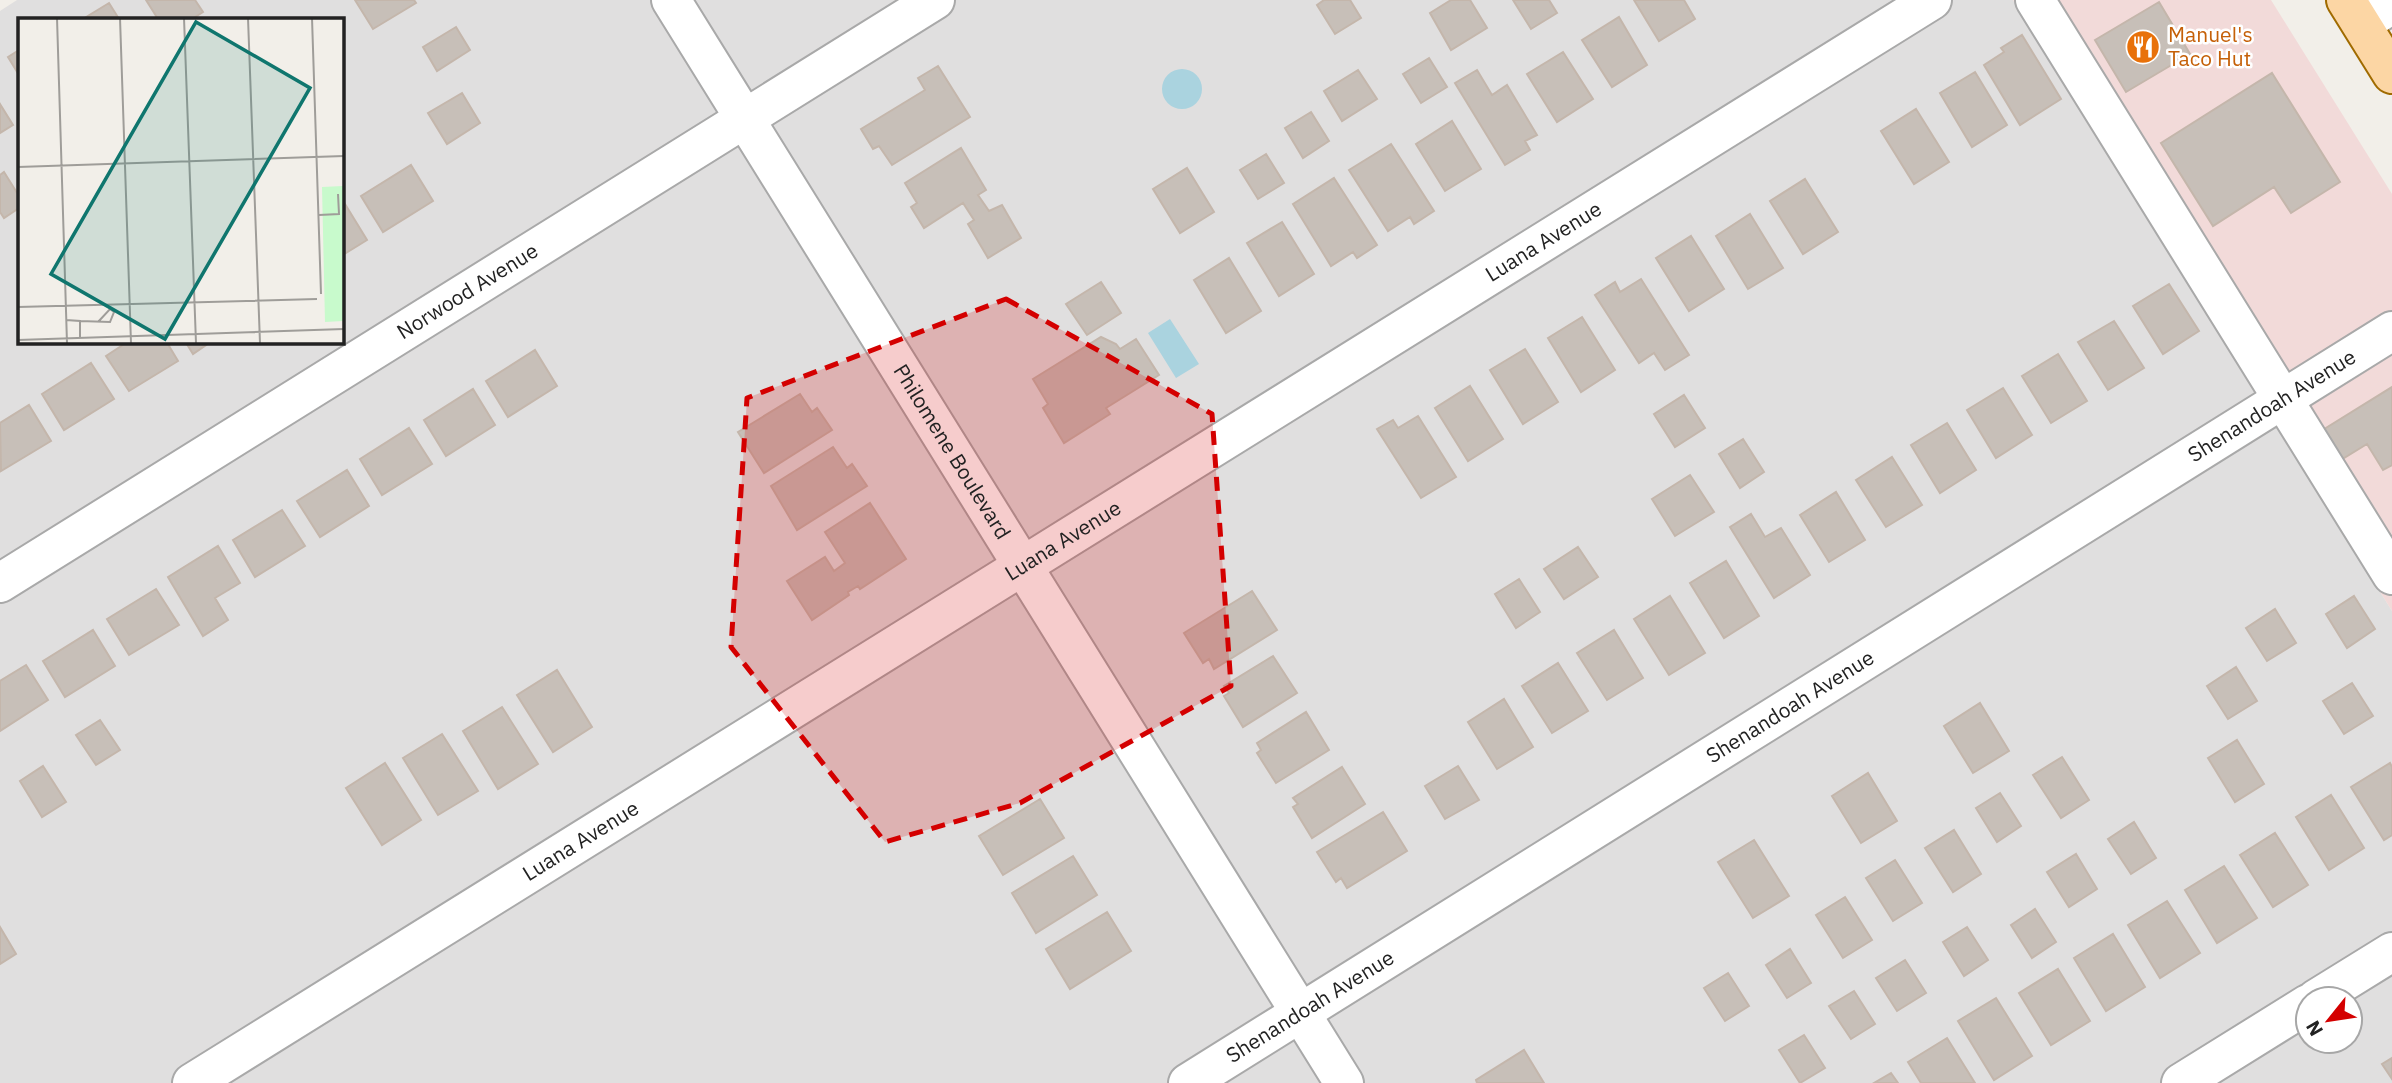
<svg xmlns="http://www.w3.org/2000/svg" width="2392" height="1083" viewBox="0 0 2392 1083" font-family="'IBM Plex Sans',sans-serif">
  <style>
    .residential { fill: #e0dfdf; fill-rule: evenodd }
    .commercial { fill: #f2dad9 }
    .water { fill: #aad3df }
    .building { fill: #c7bfb8; stroke: #c4b6ab; stroke-width: 2 }
    .lines { fill: none; stroke-linecap: round; stroke-linejoin: round }
    .minor-casing { stroke: #a9a9a9; stroke-width: 42 }
    .major-casing { stroke: #a06b00; stroke-width: 42 }
    .minor { stroke: #fff; stroke-width: 38 }
    .major { stroke: #fcd6a4; stroke-width: 38 }
    .marked { fill: #d40000; fill-opacity: 0.2; stroke: #d40000; stroke-width: 5; stroke-dasharray: 14 9; stroke-linejoin: round }
    .labels { text-anchor: middle; stroke-width: 5; stroke-linejoin: round; paint-order: stroke }
    .food-label { font-size: 21px; fill: #c56008; stroke: #fff; text-anchor: start }
    .street-label { font-size: 21px; fill: #222; stroke: #fff }
    .inset-road { fill: none; stroke: #9f9d99; stroke-width: 2 }
    .view { fill: #0f766e; fill-opacity: 0.15; stroke: #0f766e; stroke-width: 3.5 }
    .inset-edge { fill: none; stroke: #222; stroke-width: 3.5 }
  </style>
  <rect width="100%" height="100%" fill="#f2efe9"/>
  <path class="residential" d="M17,0H2013L2392,611V1083H0V11ZM19,19H341V341H19ZM2308,999H2350V1041H2308Z"/>
  <path class="commercial" d="M2013,0H2271L2392,194V611Z"/>
  <path class="water" d="M1162 89a20 20 0 1 1 40 0a20 20 0 1 1-40 0Z
    M1170,319L1199,364L1176,378L1148,333Z"/>
  <path class="building" d="M146,0H195L203,12L192,19H158Z
    M355,0H414L416,3L373,29Z
    M1324,0H1350L1361,18L1335,34L1317,5Z
    M1451,0H1470L1487,28L1451,50L1430,13Z
    M1513,0H1549L1557,13L1531,29Z
    M1634,0H1684L1695,19L1659,41Z
    M2159,2L2190,54L2126,92L2095,40Z
    M109,3L119,19H83Z
    M1619,17L1647,65L1612,87L1582,40Z
    M456,27L470,50L437,71L423,47Z
    M2022,35L2061,99L2020,125L1984,65L2004,52L2001,48Z
    M19,50V75L8,57Z
    M1563,52L1593,99L1557,122L1527,74Z
    M1429,58L1447,87L1421,103L1403,74Z
    M938,66L970,117L892,165L879,146L873,149L861,129L925,90L918,78Z
    M1358,70L1377,99L1342,121L1324,91Z
    M1477,70L1492,95L1507,85L1537,135L1525,141L1530,150L1505,165L1455,83Z
    M1975,72L2007,125L1972,147L1940,93Z
    M2272,73L2340,182L2291,213L2274,187L2213,226L2161,143Z
    M462,93L480,123L447,144L428,113Z
    M0,104L13,125L0,133Z
    M1916,109L1949,162L1914,184L1881,131Z
    M1311,112L1329,141L1303,158L1285,128Z
    M1452,121L1481,169L1445,191L1416,144Z
    M1391,144L1434,211L1414,224L1410,217L1388,231L1349,170Z
    M961,148L986,190L978,195L989,211L1002,205L1021,238L988,258L968,224L974,220L963,203L924,228L911,207L917,203L905,183Z
    M1266,154L1284,183L1258,199L1240,170Z
    M411,165L433,201L383,232L361,196Z
    M1187,168L1214,212L1180,233L1153,189Z
    M4,172L19,196V208L4,218L0,212V175Z
    M1334,178L1377,245L1357,258L1353,252L1331,266L1293,204Z
    M1805,179L1838,232L1803,254L1770,201Z
    M345,204L367,240L341,256V207Z
    M1750,214L1783,268L1748,289L1716,236Z
    M1282,222L1314,274L1279,296L1247,243Z
    M1691,236L1724,289L1689,311L1656,258Z
    M1229,258L1261,311L1226,333L1194,280Z
    M1641,279L1689,355L1665,370L1654,353L1639,363L1595,295L1615,282L1620,292Z
    M1101,282L1121,313L1087,335L1066,304Z
    M2169,284L2199,331L2163,354L2133,306Z
    M1582,317L1615,370L1581,392L1548,338Z
    M2114,321L2144,368L2108,390L2078,342Z
    M1101,337L1116,344L1120,349L1136,339L1159,375L1106,408L1110,414L1064,443L1043,408L1048,404L1033,379Z
    M129,341H166L178,361L129,391L106,356Z
    M185,341H212L193,354Z
    M1525,349L1558,402L1523,424L1490,370Z
    M535,350L557,386L508,417L486,381Z
    M2058,354L2087,401L2051,423L2022,376Z
    M91,363L114,399L64,430L42,394Z
    M1470,386L1503,439L1468,461L1435,408Z
    M2392,387V465L2383,470L2367,444L2339,461L2321,431Z
    M2003,388L2032,435L1996,458L1967,410Z
    M473,389L495,425L446,456L424,420Z
    M800,394L812,412L817,408L832,430L764,473L738,432Z
    M1684,395L1705,428L1675,447L1654,414Z
    M29,405L51,441L1,471L0,423Z
    M1418,416L1456,477L1421,498L1377,429L1393,420L1398,428Z
    M1947,423L1976,470L1940,493L1911,445Z
    M409,428L432,464L382,495L360,459Z
    M1743,439L1764,472L1740,488L1719,454Z
    M833,447L847,468L852,464L867,486L797,530L771,486Z
    M1892,457L1922,505L1886,527L1856,480Z
    M347,470L369,506L320,537L297,501Z
    M1690,475L1714,512L1675,536L1652,499Z
    M1836,492L1865,540L1829,562L1800,515Z
    M870,503L906,559L860,589L858,586L848,592L849,595L812,620L787,581L825,557L834,571L845,563L825,532Z
    M282,510L305,546L255,577L233,540Z
    M1751,514L1765,537L1781,528L1810,575L1774,598L1730,527Z
    M218,546L240,583L215,598L228,620L203,636L168,577Z
    M1578,547L1598,577L1564,599L1544,569Z
    M1726,561L1759,616L1724,638L1690,583Z
    M1519,579L1540,612L1516,628L1495,594Z
    M156,589L179,625L129,655L107,619Z
    M1252,591L1277,630L1214,669L1209,659L1203,663L1184,633Z
    M1670,596L1705,653L1669,675L1634,619Z
    M2354,596L2375,629L2347,648L2326,614Z
    M2275,609L2296,643L2267,661L2246,628Z
    M93,630L115,666L65,697L43,661Z
    M1614,630L1643,678L1607,700L1577,653Z
    M1273,656L1297,693L1243,727L1224,696L1229,693L1224,686Z
    M1558,663L1588,711L1552,733L1522,686Z
    M26,665L48,700L0,731V681Z
    M2236,667L2257,701L2228,719L2207,686Z
    M557,670L592,727L553,752L517,695Z
    M2352,683L2373,716L2344,734L2323,701Z
    M1504,699L1533,747L1497,769L1468,722Z
    M1980,703L2009,751L1973,773L1944,726Z
    M502,707L538,764L498,789L463,731Z
    M1306,712L1329,750L1276,783L1257,753L1261,750L1257,743Z
    M100,720L120,750L96,765L76,735Z
    M442,734L478,791L438,815L403,758Z
    M2237,740L2264,784L2235,802L2208,758Z
    M2062,757L2089,800L2061,818L2033,775Z
    M385,763L421,820L382,845L346,788Z
    M2390,763L2392,767V835L2384,840L2351,787Z
    M43,766L66,802L42,817L20,781Z
    M1458,766L1479,800L1445,819L1425,786Z
    M1342,767L1365,804L1312,838L1293,807L1298,804L1293,798Z
    M1868,773L1897,821L1861,843L1832,796Z
    M2000,793L2021,826L1997,842L1976,808Z
    M2331,795L2364,848L2329,870L2296,817Z
    M1040,799L1064,838L1003,875L979,836Z
    M1383,812L1407,851L1347,888L1341,878L1336,882L1317,852Z
    M2134,822L2156,858L2131,874L2108,839Z
    M1954,830L1981,874L1953,892L1925,848Z
    M2275,833L2308,885L2273,907L2240,855Z
    M1754,840L1789,896L1753,918L1718,862Z
    M2076,854L2097,889L2069,907L2047,872Z
    M1073,856L1097,895L1036,933L1012,893Z
    M1895,860L1922,903L1893,921L1866,878Z
    M2224,866L2257,918L2217,943L2185,890Z
    M1845,897L1872,940L1843,958L1816,915Z
    M2167,901L2200,953L2160,978L2128,925Z
    M2035,909L2056,942L2032,958L2011,925Z
    M1107,912L1131,951L1070,989L1046,949Z
    M0,927L16,954L0,964Z
    M1967,927L1988,960L1964,976L1943,942Z
    M2113,934L2145,987L2106,1011L2074,958Z
    M1790,949L1811,983L1787,998L1766,965Z
    M1905,960L1926,993L1897,1011L1876,978Z
    M2058,969L2090,1021L2051,1045L2019,993Z
    M1728,973L1749,1006L1725,1021L1704,988Z
    M1854,991L1875,1024L1851,1039L1829,1006Z
    M1996,998L2032,1056L1994,1080L1958,1021Z
    M1804,1035L1825,1068L1800,1083L1779,1050Z
    M1947,1038L1975,1083H1921L1908,1062Z
    M1524,1050L1544,1083H1477L1476,1080Z
    M2392,1058V1079L2382,1064Z
    M1891,1073L1898,1083H1874Z"/>
  <g class="lines">
    <g class="minor-casing">
      <g id="minor">
        <path id="s1" d="M671,0L1344,1083"/>
        <path d="M2035,0L2392,575"/>
        <path d="M2362,24L2392,4"/>
        <path id="s2" d="M0,583L935,0"/>
        <path d="M2316,999L2392,952"/>
        <path id="s3" d="M192,1083L1932,0"/>
        <path id="s4" d="M1188,1083L2392,331"/>
        <path d="M2181,1083L2308,1004"/>
      </g>
    </g>
    <g class="major-casing">
      <path id="major" d="M2346,0L2392,74"/>
    </g>
    <use href="#minor" class="minor"/>
    <use href="#major" class="major"/>
  </g>
  <path class="marked" d="M1006,299L1212,414L1231,686L1020,803L885,842L731,647L747,398Z"/>
  <defs>
    <g id="restaurant-disc" transform="scale(1.75)"><circle r="9.5" fill="#e8710a" stroke="#fff"/><path d="M-5-6h1v4h1v-4h1v4h1v-4h1v5L-1.5 .5V6h-2V.5L-5-1ZM5-6V6H3V1.5H1.5Q1.5-4 5-6Z" fill="#fff"/></g>
  </defs>
  <g fill-rule="evenodd">
    <use href="#restaurant-disc" x="2143" y="47"/>
  </g>
  <g class="labels">
    <g class="food-label">
      <text x="2168" y="42">Manuel's<tspan x="2168" dy="24">Taco Hut</tspan></text>
    </g>
    <g class="street-label">
      <text dy="7" stroke="none"><textPath href="#s3" startOffset="1592">Luana Avenue</textPath></text>
      <text dy="7" stroke="none"><textPath href="#s2" startOffset="551">Norwood Avenue</textPath></text>
      <text dy="7" stroke="none"><textPath href="#s4" startOffset="1278">Shenandoah Avenue</textPath></text>
      <text dy="7" stroke="none"><textPath href="#s1" startOffset="532">Philomene Boulevard</textPath></text>
      <text dy="7" stroke="none"><textPath href="#s3" startOffset="1026">Luana Avenue</textPath></text>
      <text dy="7" stroke="none"><textPath href="#s4" startOffset="710">Shenandoah Avenue</textPath></text>
      <text dy="7" stroke="none"><textPath href="#s3" startOffset="458">Luana Avenue</textPath></text>
      <text dy="7" stroke="none"><textPath href="#s4" startOffset="144">Shenandoah Avenue</textPath></text>
    </g>
  </g>
  <g transform="translate(18 18)">
    <rect width="326" height="326" fill="#f2efe9"/>
    <path d="M325,168V303L307,304L304,169Z" fill="#c8facc"/>
    <path class="inset-road" d="M39,0L49,325M102,0L113,325M166,0L178,325M230,0L242,325M294,0L303,276M0,149L326,138M301,197L321,196L320,176M0,289L299,281M48,302L62,303V319M62,303L92,304L96,294L92,291L80,304M0,322L326,311"/>
    <path class="view" d="M178,4L292,70L147,321L33,256Z"/>
    <rect width="326" height="326" class="inset-edge"/>
  </g>
  <g transform="translate(2329 1020) rotate(240)"><circle r="33" fill="#ffffff" stroke="#a7a7a7" stroke-width="2"/>
  <path d="M0-5L12 26L0 18L-12 26Z" fill="#d40000"/>
  <text y="-10" font-size="19" font-weight="bold" text-anchor="middle" fill="#222222">N</text>
  </g>
</svg>
